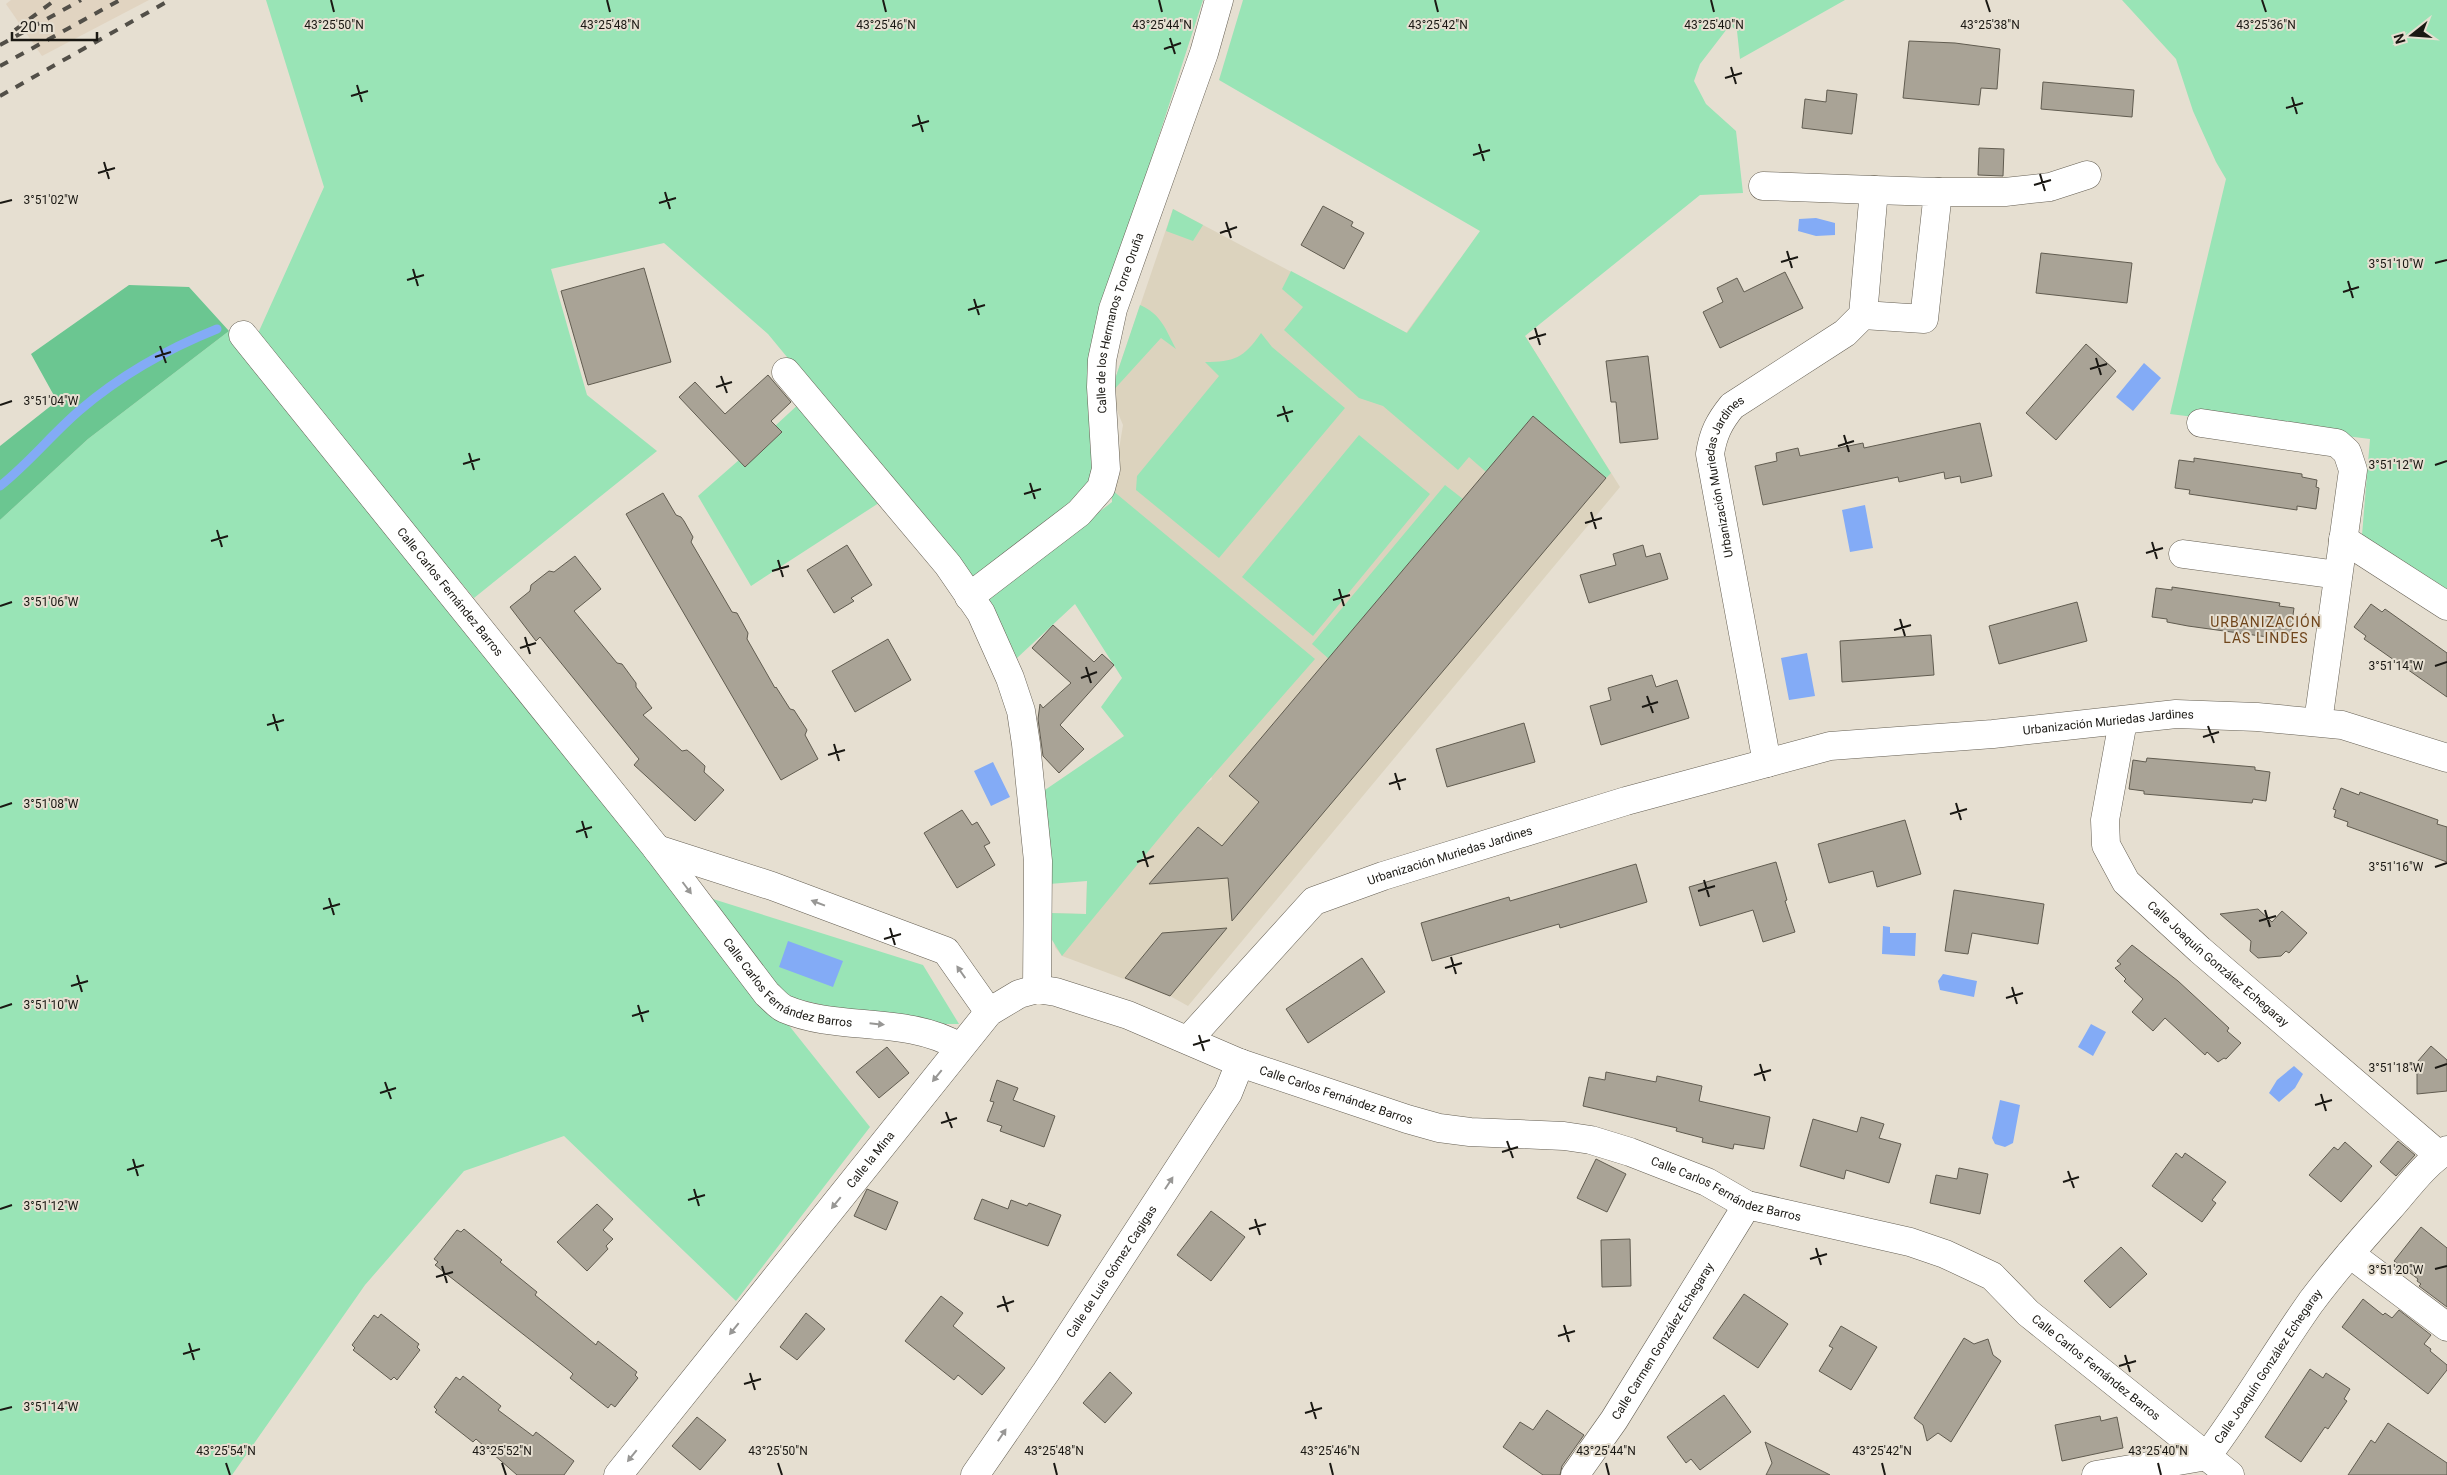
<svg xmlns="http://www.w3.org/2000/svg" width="2447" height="1475" viewBox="0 0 2447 1475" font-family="Roboto,sans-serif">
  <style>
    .industrial { fill: #e1d4c1 }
    .built { fill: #dcd3be }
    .green { fill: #99e4b6 }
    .forest { fill: #6bc691 }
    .water { fill: #83abf6 }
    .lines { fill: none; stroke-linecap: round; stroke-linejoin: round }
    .stream { stroke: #83abf6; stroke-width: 9 }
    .building { fill: #a9a396; stroke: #615c50 }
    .minor-casing { stroke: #655f53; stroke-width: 29 }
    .minor { stroke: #fff; stroke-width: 28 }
    .rail { stroke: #524f48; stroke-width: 4; stroke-dasharray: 9 9; stroke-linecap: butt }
    .oneway { fill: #989795 }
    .ticks { fill: none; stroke: #1a1813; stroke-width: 2 }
    .labels { text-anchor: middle; stroke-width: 4; stroke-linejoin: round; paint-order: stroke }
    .street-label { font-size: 12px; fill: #1a1813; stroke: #e6dfd1 }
    .neighbourhood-label { font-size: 14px; letter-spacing: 1px; fill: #6f451b; stroke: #e6dfd1 }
    .ticks-label { font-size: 12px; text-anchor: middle; fill: #1a1813; stroke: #e6dfd1; stroke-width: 4; stroke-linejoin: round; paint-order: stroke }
  </style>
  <rect width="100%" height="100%" fill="#e6dfd1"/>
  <path class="industrial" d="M11,0H149L42,56L6,4Z"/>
  <path class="built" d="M1173,209L1406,333L1459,260L1525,336L1620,487L1188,1006L1170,996L1062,956L1055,947L1049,913L1086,914L1087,881L1212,779L1111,498L1123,425L1110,394Z"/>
  <path class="green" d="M266,0H1203L1097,327L1098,455L1091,483L1062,519L978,581L966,574L768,334L664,243L551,269L587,395L657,451L474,598L255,340L324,187Z
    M1243,0H1845L1740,59L1737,31L1730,25L1700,64L1694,81L1706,104L1736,131L1743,193L1700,195L1525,336L1611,473L1606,478L1533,417L1486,472L1469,457L1458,470L1383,406L1359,398L1284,330L1303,307L1282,289L1291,271L1407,333L1480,231L1219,80Z
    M2122,0H2447V589L2362,535L2370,439L2170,414L2226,179L2216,162L2193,111L2176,59Z
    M1173,209L1203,225L1193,241L1166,231Z
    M1140,305C1161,314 1166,330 1176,349L1161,338L1110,394Z
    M229,331L458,611L870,1127L736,1301L564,1136L464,1171L365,1285L232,1475H0V520L88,439Z
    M1261,333L1272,347L1345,408L1219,558L1136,490L1137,476L1219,376L1205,362C1234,362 1244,358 1261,333Z
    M802,401L885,499L751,586L698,496L739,460L745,466L782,432L775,426Z
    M1359,435L1430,494L1313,636L1242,577Z
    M1445,485L1463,499L1329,659L1312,644Z
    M1112,490L1315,659L1179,814L1062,956L1049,935V913L1086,914L1087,881L1049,884L1042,792L1124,736L1101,707L1122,678L1075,604L1017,658L988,598L1112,502Z
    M697,894L923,965L959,1024H944L844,1010L788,997L764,980Z"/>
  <path class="forest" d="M129,285L189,287L229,331L88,439L0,520V446L57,401L31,354Z"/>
  <path class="water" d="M1816,218L1835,223V235L1816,236L1798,231L1799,219Z
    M2144,363L2161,378L2133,411L2116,397Z
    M1865,505L1873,548L1850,552L1842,510Z
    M1807,653L1815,696L1789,700L1781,658Z
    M993,762L1010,797L991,806L974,771Z
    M1883,926L1890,927V933H1916L1915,956L1882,954Z
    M788,941L843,961L833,987L779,967Z
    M1943,974L1977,981L1974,997L1940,990L1938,981Z
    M2091,1024L2106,1032L2093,1056L2078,1047Z
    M2294,1066L2303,1074L2295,1088L2279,1102L2269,1093L2277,1080Z
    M2000,1100L2020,1105L2013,1143L2005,1147L1995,1144L1992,1138Z"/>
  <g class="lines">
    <path class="stream" d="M0,486C29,463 52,434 80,410C121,375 167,349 217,329"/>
  </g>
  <path class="building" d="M1909,41L1955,43L2000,49L1997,89L1981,88L1979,105L1903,98Z
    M2043,82L2134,90L2132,117L2041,109Z
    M1827,90L1857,94L1852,134L1802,128L1805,99L1826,102Z
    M1979,148L2004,149L2003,176L1978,175Z
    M1323,206L1353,222L1351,226L1364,233L1344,269L1301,245Z
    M2041,253L2132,263L2127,303L2036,293Z
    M644,268L671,362L588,385L561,291Z
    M1785,272L1803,308L1720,348L1703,312L1723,302L1717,288L1737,278L1744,292Z
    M2086,344L2116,371L2056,440L2026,413Z
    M1648,356L1658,439L1620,443L1616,402H1611L1606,361Z
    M768,375L791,402L771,421L782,432L745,467L679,397L695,382L725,414Z
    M1533,416L1606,478L1232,921L1228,878L1149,884L1198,827L1222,846L1259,802L1229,776Z
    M1980,423L1992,476L1961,483L1960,476L1945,479L1944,472L1899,482L1898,477L1763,505L1755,466L1777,461L1776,453L1798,448L1800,456L1863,443L1864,448Z
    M2194,458L2302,474V477L2317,480L2316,487L2319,488L2316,509L2297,506V510L2189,494L2190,490L2175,488L2179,460L2194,462Z
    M663,493L676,515L681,517L684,521L693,537L691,542L732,612L737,613L748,633L747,639L775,688L776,687L790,709L794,710L807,730L805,735L818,759L781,780L626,514Z
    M847,545L872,585L851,598L854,601L834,613L807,570Z
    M1643,545L1646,557L1660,553L1668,579L1589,603L1580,575L1616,565L1613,554Z
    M575,556L601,589L574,611L617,663L622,664L636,683V687L652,708L643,715L682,751L687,750L693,755L705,766L704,772L724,790L695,821L634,765L639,759L540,637L536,641L510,607L530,591L531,585L549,571L554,572Z
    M2172,587L2280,603L2279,606L2294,608L2290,637L2275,635V638L2188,626L2167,622V619L2152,617L2156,588L2172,590Z
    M2077,602L2087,641L1999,664L1989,626Z
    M2371,604L2382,612L2385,609L2447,653V697L2364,639L2366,636L2354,627Z
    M1053,625L1094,662L1102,654L1114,665L1060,725L1084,749L1059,773L1043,756L1038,719L1040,704L1043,708L1071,683L1032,648Z
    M1931,635L1934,675L1842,682L1840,641Z
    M888,639L911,680L855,712L832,671Z
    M1652,675L1656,687L1677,680L1689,718L1601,745L1590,706L1611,700L1608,688Z
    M1524,723L1535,762L1447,787L1436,749Z
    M2147,758L2255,767V770L2270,772L2266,801L2253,799L2252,803L2144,794V791L2129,789L2133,760L2146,762Z
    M2341,788L2359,795L2360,792L2438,820L2437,824L2447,827V862L2347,826L2348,822L2334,817L2336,810L2333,809Z
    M962,810L972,825L977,822L990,843L984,846L995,865L957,888L924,833Z
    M1905,820L1921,874L1877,887L1873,871L1829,883L1818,844Z
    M1776,862L1787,900L1785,901L1795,932L1763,942L1753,910L1700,926L1689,887Z
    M1636,864L1647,902L1560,928L1559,924L1432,961L1421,923L1509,897L1510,901Z
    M1954,890L2044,904L2038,944L1972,933L1968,954L1945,951Z
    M2258,909L2272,922L2282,911L2307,933L2289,953L2286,951L2281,956L2258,958L2250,951L2251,941L2220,914Z
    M1227,928L1170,996L1125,978L1162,933Z
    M2132,945L2178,981L2229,1028L2227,1031L2241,1043L2226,1059L2224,1058L2218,1062L2207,1052L2205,1055L2165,1018L2153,1031L2132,1012L2143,999L2124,981L2126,979L2115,968L2121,964L2117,961Z
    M1362,958L1385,992L1308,1043L1286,1009Z
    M2431,1046L2447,1060V1091L2417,1094V1074L2411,1069Z
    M887,1047L909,1073L879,1098L856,1072Z
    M1606,1072L1656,1082L1657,1076L1702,1086L1699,1101L1770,1117L1764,1149L1734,1144L1733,1149L1702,1142L1703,1138L1676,1131L1677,1128L1583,1106L1589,1077L1605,1080Z
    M997,1080L1018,1088L1013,1100L1055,1116L1044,1147L1000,1131L1002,1126L987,1121L994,1102L990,1101Z
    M1861,1117L1884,1124L1879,1138L1901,1144L1889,1183L1846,1170L1844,1179L1800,1166L1813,1119L1857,1132Z
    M2398,1141L2415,1155L2396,1176L2380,1162Z
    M2345,1142L2372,1166L2341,1202L2309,1175L2334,1147L2338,1150Z
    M2176,1153L2182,1158L2185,1153L2226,1182L2212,1200L2216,1203L2202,1222L2152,1186Z
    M1596,1159L1626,1174L1607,1212L1577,1198Z
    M1959,1168L1988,1174L1980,1214L1930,1203L1936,1175L1957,1179Z
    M867,1189L898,1202L886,1230L854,1216Z
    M982,1199L1008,1209L1011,1200L1027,1206L1029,1203L1061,1215L1048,1246L974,1219Z
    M597,1204L613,1219L603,1230L613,1239L606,1246L608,1249L587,1271L557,1242Z
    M1211,1211L1245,1237L1211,1281L1177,1255Z
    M2421,1227L2447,1248V1307L2419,1286L2421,1284L2417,1281L2418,1279L2394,1261Z
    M464,1229L502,1260L500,1262L537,1292L535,1295L596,1345L598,1341L637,1372L635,1375L638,1378L615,1407L611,1404L608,1408L570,1378L573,1374L570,1371L435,1265L438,1262L434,1259L457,1230L461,1232Z
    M1630,1239L1631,1286L1602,1287L1601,1240Z
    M2121,1247L2147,1274L2110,1308L2084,1281Z
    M1744,1294L1788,1324L1758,1368L1713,1338Z
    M941,1296L963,1313L953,1326L1005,1368L982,1395L958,1375L954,1380L905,1341Z
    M2363,1299L2383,1315L2385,1313L2392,1318L2399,1310L2431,1335L2424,1344L2431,1349L2430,1351L2447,1365V1370L2428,1394L2342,1327Z
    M806,1313L825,1329L797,1360L780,1347Z
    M381,1314L419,1344L417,1347L420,1350L397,1380L394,1377L391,1380L353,1350L355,1348L352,1345L374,1315L378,1318Z
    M1841,1326L1877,1347L1851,1390L1819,1371L1833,1348L1829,1346Z
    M1964,1338L1974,1344L1988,1339L1993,1355L2001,1361L1951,1442L1938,1433L1927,1441L1923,1425L1914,1418Z
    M2310,1369L2323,1378L2326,1373L2350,1389L2344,1399L2347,1401L2328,1429L2325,1427L2301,1462L2265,1437Z
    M1110,1372L1132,1393L1105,1423L1083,1403Z
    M463,1376L501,1406L498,1410L533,1436L536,1432L574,1461L564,1475H517L476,1439L473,1442L435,1412L437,1410L434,1407L456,1377L460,1380Z
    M1724,1395L1751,1432L1700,1470L1691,1459L1686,1463L1667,1437Z
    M1547,1410L1584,1435L1562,1466L1560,1475H1543L1503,1447L1520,1422L1533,1430Z
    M2100,1416L2101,1421L2117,1417L2123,1448L2062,1461L2055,1425Z
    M697,1417L726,1440L700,1470L672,1446Z
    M2388,1423L2447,1463V1475H2348L2371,1440L2375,1443Z
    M1765,1442L1830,1475H1766L1772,1463Z"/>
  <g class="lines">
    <g class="minor-casing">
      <g id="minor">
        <path d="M1763,186L1874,190"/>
        <path d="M1938,192H2005L2050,187L2087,175"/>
        <path id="s1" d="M243,335L657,849L767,994C773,999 778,1006 785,1009C839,1032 905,1015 960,1047"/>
        <path d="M786,372L948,565L981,613L1010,678L1021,711L1026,744L1038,861L1037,989"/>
        <path d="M2201,423L2337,443L2347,452L2353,470L2318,722"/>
        <path d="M2343,539L2447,606"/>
        <path d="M2183,554L2338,575"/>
        <path id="s2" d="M969,597L1079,513L1101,488L1106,469L1101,387L1102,360L1113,309L1204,53L1219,0"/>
        <path id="s3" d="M2123,721L2105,820L2106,845L2126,882L2200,950L2439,1155"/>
        <path id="s4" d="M1767,763L1710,454C1713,434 1719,422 1732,406L1845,333L1863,315L1924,319L1938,192L1874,190L1863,315"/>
        <path d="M657,849L772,886L946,951L989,1012"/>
        <path id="s5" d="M1188,1040L1314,901L1383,876L1626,801L1830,746L1993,734L2176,714L2257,717L2342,725L2447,758"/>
        <path d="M2350,1254L2447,1327"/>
        <path id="s6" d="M618,1475L989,1012L1019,994L1037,989L1056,992L1128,1015L1240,1063L1407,1119L1439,1128L1470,1132L1564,1136L1591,1140L1630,1152L1707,1182L1747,1205L1910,1242L1945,1254L1992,1276L2028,1313L2230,1475"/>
        <path id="s7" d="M975,1475L1046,1372L1228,1093L1240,1063"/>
        <path id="s8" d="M1575,1475L1614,1420L1747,1205"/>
        <path id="s9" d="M2096,1475L2207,1456C2244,1407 2275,1353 2311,1302C2335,1270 2362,1239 2389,1209C2407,1189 2424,1164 2447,1150"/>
      </g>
    </g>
    <use href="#minor" class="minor"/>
    <path class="rail" d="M15,30L55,0
      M0,45L81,0
      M0,66L120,0
      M0,96L170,0"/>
  </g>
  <defs><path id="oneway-solid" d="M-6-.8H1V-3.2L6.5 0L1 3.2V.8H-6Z" transform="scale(1.25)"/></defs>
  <g class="oneway">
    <use href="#oneway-solid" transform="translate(687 888) rotate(53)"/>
    <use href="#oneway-solid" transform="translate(818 903) rotate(-159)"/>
    <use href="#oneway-solid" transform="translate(961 972) rotate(-125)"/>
    <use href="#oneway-solid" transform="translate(877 1024) rotate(6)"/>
    <use href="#oneway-solid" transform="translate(937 1076) rotate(129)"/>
    <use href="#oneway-solid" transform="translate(1169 1183) rotate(-57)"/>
    <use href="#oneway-solid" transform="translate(836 1203) rotate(129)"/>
    <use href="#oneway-solid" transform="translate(734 1329) rotate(129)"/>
    <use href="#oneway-solid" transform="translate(1002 1435) rotate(-56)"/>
    <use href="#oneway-solid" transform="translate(632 1456) rotate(129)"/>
  </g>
  <path class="ticks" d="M331,0L334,12M607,0L610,12M883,0L886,12M1159,0L1162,12M1435,0L1438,12M1711,0L1714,12M1986,0L1990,12M2262,0L2266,12M1170,38L1175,54M1164,49L1181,43M1731,67L1736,84M1725,78L1742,73M357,85L362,102M351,96L368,91M2292,97L2297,114M2286,108L2303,103M918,115L923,132M912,126L929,121M1479,144L1484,161M1473,155L1490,150M104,162L109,179M98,173L115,168M2040,174L2045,191M2034,185L2051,180M665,192L670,209M0,203L12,200M659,203L676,198M1226,222L1231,238M1220,233L1237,227M1787,251L1792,268M1781,262L1798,257M2435,263L2447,260M413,269L418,286M407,280L424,275M2348,281L2353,298M2343,292L2359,287M974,299L979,315M968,310L985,305M1535,328L1540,345M1529,339L1546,334M160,346L166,363M155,357L171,352M2096,358L2101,375M2090,369L2107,364M721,376L727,393M716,387L732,382M0,405L12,401M1283,406L1288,422M1277,416L1293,411M1844,435L1849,452M1838,446L1854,441M469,453L474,470M463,464L480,459M2435,465L2447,461M1030,483L1035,499M1024,494L1041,489M1591,512L1596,529M1585,523L1602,518M217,530L222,547M211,541L228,536M2152,542L2157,559M2146,553L2163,548M778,560L783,577M772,571L789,566M1339,589L1344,606M1333,600L1350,595M0,606L12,602M1900,619L1905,636M1894,630L1911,625M525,637L530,654M520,648L536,643M2435,666L2447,662M1086,667L1091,683M1081,678L1097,672M1647,696L1653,713M1642,707L1658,702M273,714L278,731M267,725L284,720M2208,726L2214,743M2203,737L2219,732M834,744L839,761M828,755L845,750M1395,773L1400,790M1389,784L1406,779M1956,803L1961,820M0,807L12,803M1950,814L1967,809M582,821L587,838M576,832L592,827M1143,851L1148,867M1137,862L1154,856M2435,867L2447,863M1704,880L1709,897M1698,891L1715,886M329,898L334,915M323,909L340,904M2265,910L2270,927M2259,921L2276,916M890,928L895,945M884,939L901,934M1451,957L1456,974M1445,968L1462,963M77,975L82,992M71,986L88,981M2012,987L2017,1004M2006,998L2023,993M638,1005L643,1022M0,1008L12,1004M632,1016L649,1011M1199,1035L1204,1051M1193,1045L1210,1040M1760,1064L1765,1081M2435,1068L2447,1064M1754,1075L1771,1070M385,1082L391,1099M380,1093L396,1088M2321,1094L2326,1111M2315,1105L2332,1100M946,1112L952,1128M941,1123L957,1118M1507,1141L1513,1158M1502,1152L1518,1147M133,1159L138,1176M127,1170L144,1165M2068,1171L2074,1188M2063,1182L2079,1177M694,1189L699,1206M688,1200L705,1195M0,1209L12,1205M1255,1219L1260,1235M1249,1229L1266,1224M1816,1248L1821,1265M1810,1259L1827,1254M442,1266L447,1283M2435,1269L2447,1266M436,1277L453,1272M1003,1296L1008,1312M997,1307L1014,1301M1564,1325L1569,1342M1558,1336L1575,1331M189,1343L194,1360M183,1354L200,1349M2125,1355L2130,1372M2119,1366L2136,1361M750,1373L755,1390M744,1384L761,1379M1311,1402L1316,1419M0,1410L12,1407M1305,1413L1322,1408M226,1463L230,1475M502,1463L506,1475M778,1463L782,1475M1054,1463L1057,1475M1330,1463L1333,1475M1606,1463L1609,1475M1882,1463L1885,1475M2158,1463L2161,1475"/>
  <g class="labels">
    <g class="street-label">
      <text dy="4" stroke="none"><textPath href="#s2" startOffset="340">Calle de los Hermanos Torre Oruña</textPath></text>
      <text dy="4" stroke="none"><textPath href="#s4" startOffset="295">Urbanización Muriedas Jardines</textPath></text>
      <text dy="4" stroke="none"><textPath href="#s1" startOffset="330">Calle Carlos Fernández Barros</textPath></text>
      <text dy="4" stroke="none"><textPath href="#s5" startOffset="1006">Urbanización Muriedas Jardines</textPath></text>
      <text dy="4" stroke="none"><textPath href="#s5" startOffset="331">Urbanización Muriedas Jardines</textPath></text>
      <text dy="4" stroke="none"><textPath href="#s3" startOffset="291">Calle Joaquín González Echegaray</textPath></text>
      <text dy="4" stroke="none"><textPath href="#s1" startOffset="854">Calle Carlos Fernández Barros</textPath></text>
      <text dy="4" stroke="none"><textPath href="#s6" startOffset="965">Calle Carlos Fernández Barros</textPath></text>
      <text dy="4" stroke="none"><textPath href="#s6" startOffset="404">Calle la Mina</textPath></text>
      <text dy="4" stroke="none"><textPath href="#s6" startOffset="1370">Calle Carlos Fernández Barros</textPath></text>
      <text dy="4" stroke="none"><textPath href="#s7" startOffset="245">Calle de Luis Gómez Cagigas</textPath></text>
      <text dy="4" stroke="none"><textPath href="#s8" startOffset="160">Calle Carmen González Echegaray</textPath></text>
      <text dy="4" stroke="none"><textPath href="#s9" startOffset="221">Calle Joaquín González Echegaray</textPath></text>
      <text dy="4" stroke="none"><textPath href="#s6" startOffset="1790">Calle Carlos Fernández Barros</textPath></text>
    </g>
    <g class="neighbourhood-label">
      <text x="2266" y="627">URBANIZACIÓN<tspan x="2266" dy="16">LAS LINDES</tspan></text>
    </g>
  </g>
  <g class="ticks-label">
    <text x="334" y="29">43°25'50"N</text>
    <text x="610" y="29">43°25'48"N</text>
    <text x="886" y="29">43°25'46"N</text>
    <text x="1162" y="29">43°25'44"N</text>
    <text x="1438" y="29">43°25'42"N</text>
    <text x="1714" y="29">43°25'40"N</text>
    <text x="1990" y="29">43°25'38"N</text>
    <text x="2266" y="29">43°25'36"N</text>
    <text x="51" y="204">3°51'02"W</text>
    <text x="2396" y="268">3°51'10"W</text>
    <text x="51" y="405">3°51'04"W</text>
    <text x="2396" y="469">3°51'12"W</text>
    <text x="51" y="606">3°51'06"W</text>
    <text x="2396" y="670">3°51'14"W</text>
    <text x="51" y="808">3°51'08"W</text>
    <text x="2396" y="871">3°51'16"W</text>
    <text x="51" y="1009">3°51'10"W</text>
    <text x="2396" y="1072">3°51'18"W</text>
    <text x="51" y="1210">3°51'12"W</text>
    <text x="2396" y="1274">3°51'20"W</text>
    <text x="51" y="1411">3°51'14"W</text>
    <text x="226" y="1455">43°25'54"N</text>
    <text x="502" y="1455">43°25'52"N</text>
    <text x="778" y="1455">43°25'50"N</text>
    <text x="1054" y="1455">43°25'48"N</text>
    <text x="1330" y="1455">43°25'46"N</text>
    <text x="1606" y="1455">43°25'44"N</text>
    <text x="1882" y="1455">43°25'42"N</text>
    <text x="2158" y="1455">43°25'40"N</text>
  </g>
  <g transform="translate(2412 35) rotate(253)" stroke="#e6dfd1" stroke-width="4" paint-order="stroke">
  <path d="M0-4L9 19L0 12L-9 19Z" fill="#1a1813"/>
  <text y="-8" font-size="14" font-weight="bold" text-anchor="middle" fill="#1a1813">N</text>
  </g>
  <path d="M12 32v8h85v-8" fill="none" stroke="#1a1813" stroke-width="2.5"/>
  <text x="20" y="32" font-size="15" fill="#1a1813" stroke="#e6dfd1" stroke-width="4" paint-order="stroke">20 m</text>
</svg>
